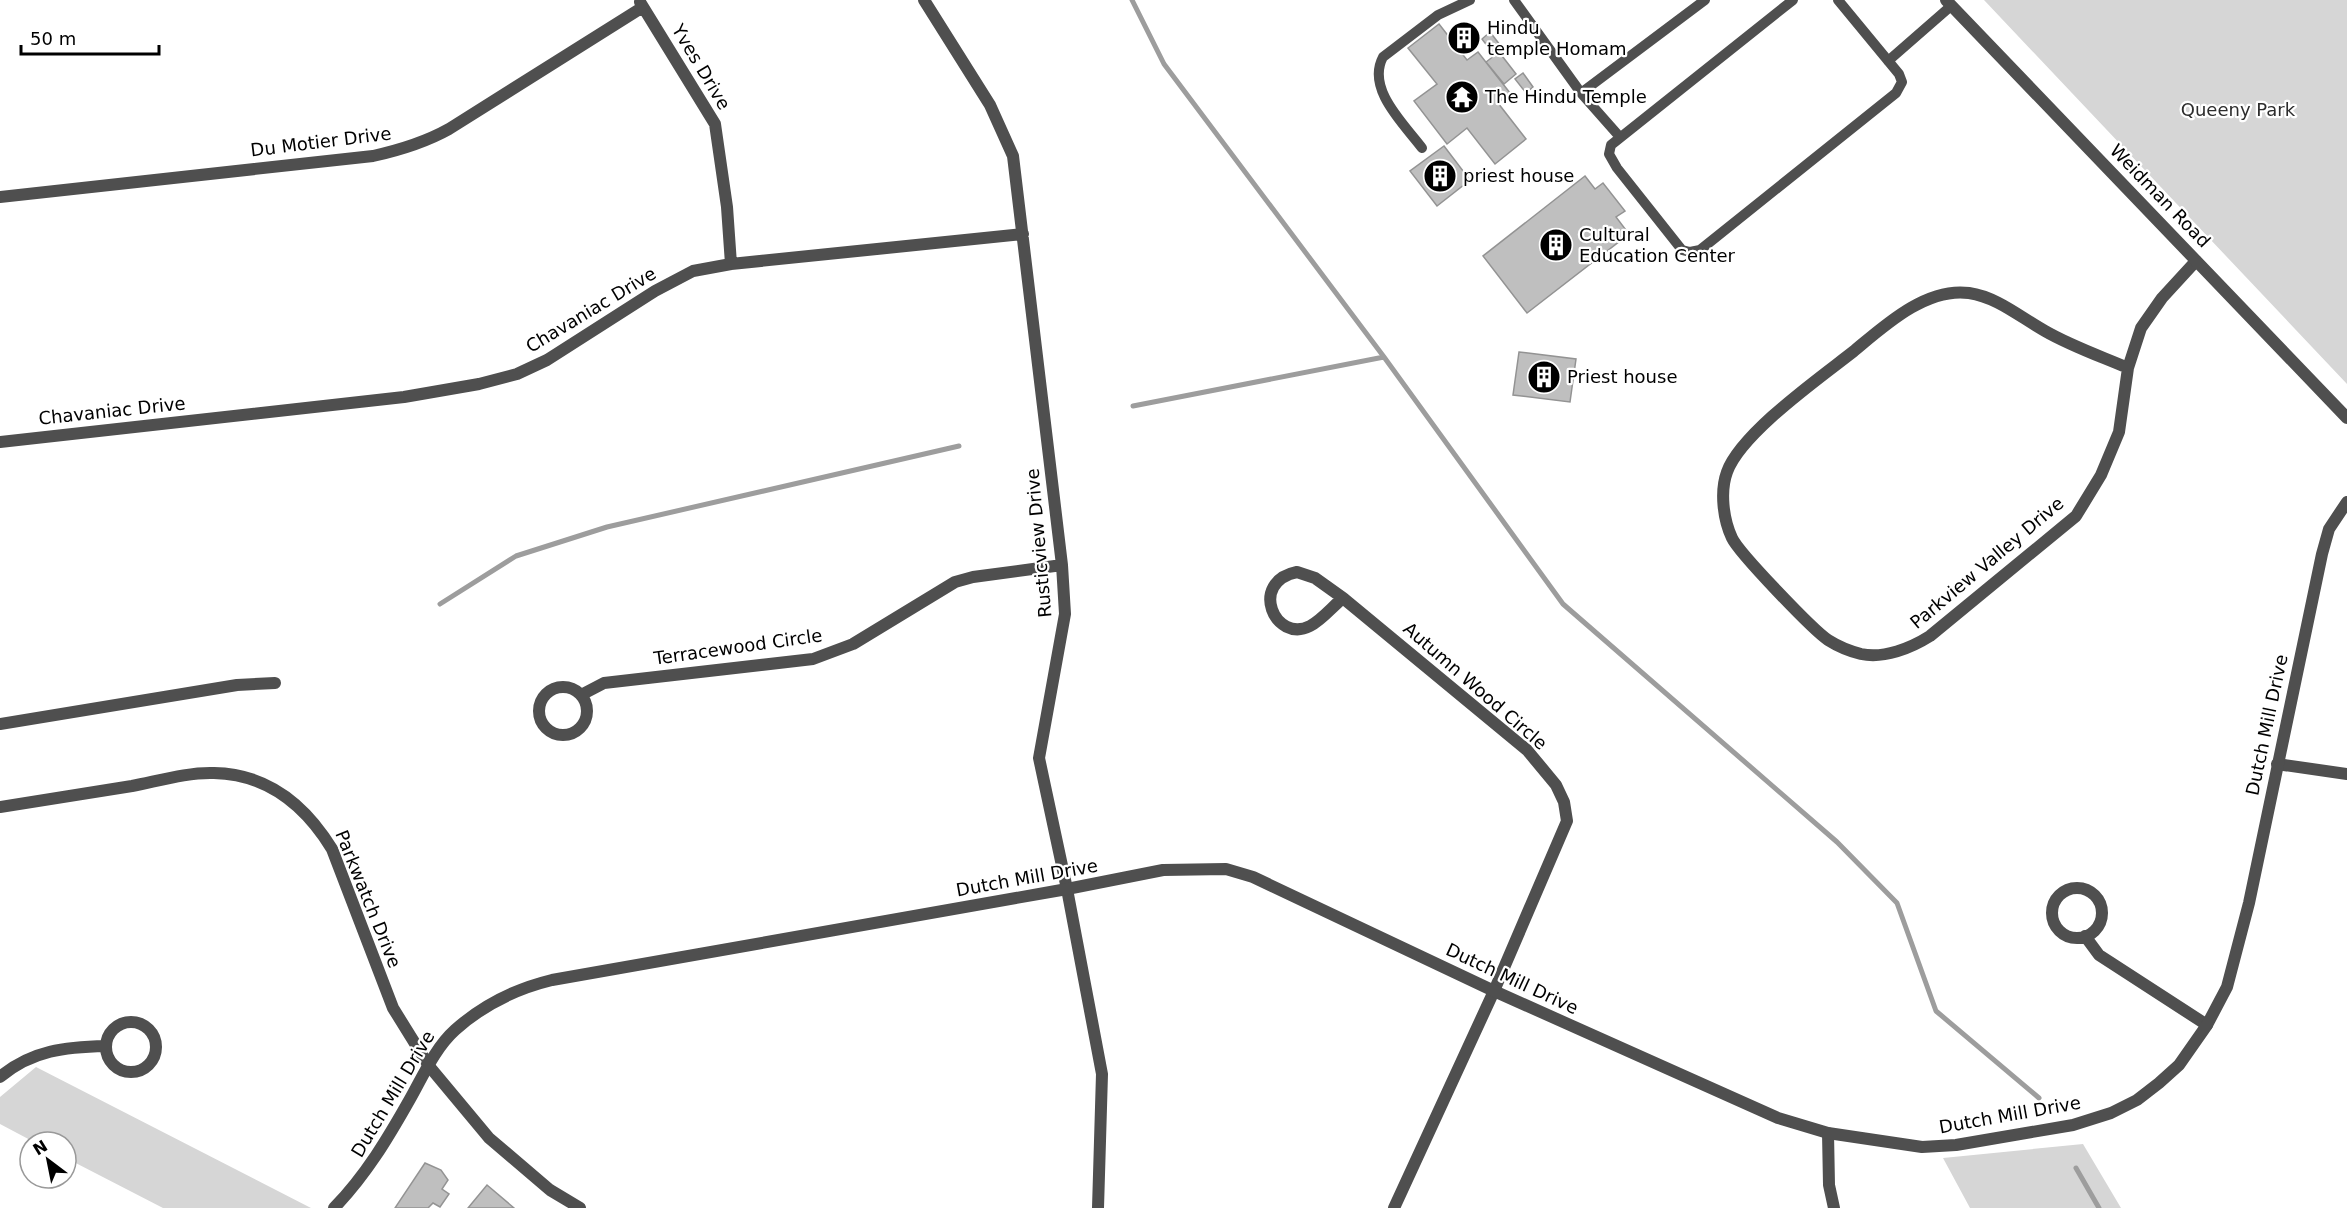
<svg xmlns="http://www.w3.org/2000/svg" width="2347" height="1208" viewBox="0 0 2347 1208" font-family="'DejaVu Sans',sans-serif">
  <style>
    .green { fill: #d6d6d6 }
    .lines { fill: none; stroke-linecap: round; stroke-linejoin: round }
    .stream { stroke: #9d9d9d; stroke-width: 5 }
    .building { fill: #bfbfbf; stroke: #939393; stroke-width: 1.5 }
    .service { stroke: #4f4f4f; stroke-width: 10 }
    .minor { stroke: #4f4f4f; stroke-width: 12 }
    .tertiary { stroke: #4f4f4f; stroke-width: 12 }
    .labels { text-anchor: middle; stroke-width: 4.5; stroke-linejoin: round; paint-order: stroke }
    .poi-label { font-size: 18px; fill: #000; stroke: #fff; text-anchor: start }
    .street-label { font-size: 18px; fill: #000; stroke: #fff }
    .park-label { font-size: 18px; fill: #2d2d2d; stroke: #fff }
  </style>
  <rect width="100%" height="100%" fill="#fff"/>
  <path class="green" d="M1984,0H2347V384Z
    M36,1067L311,1208H163L66,1158V1142H34L0,1124V1097Z
    M2083,1144L2121,1208H1970L1943,1158Z"/>
  <g class="lines">
    <path class="stream" d="M1132,0L1164,64L1384,357L1563,604L1837,842L1897,903L1936,1011L2039,1098
      M1133,406L1384,357
      M440,604L516,556L607,527L959,446
      M2076,1168L2099,1208"/>
  </g>
  <path class="building" d="M1439,24L1467,60L1478,52L1510,93L1498,103L1526,139L1495,164L1467,128L1447,144L1414,101L1437,84L1408,48Z
    M1466,28L1475,39L1463,49L1454,37Z
    M1490,32L1500,45L1492,52L1482,39Z
    M1499,52L1516,74L1504,84L1486,62Z
    M1523,73L1533,87L1526,93L1515,79Z
    M1444,146L1470,180L1437,206L1410,171Z
    M1585,176L1595,189L1603,183L1625,211L1616,217L1629,234L1527,313L1483,256Z
    M1519,352L1576,359L1570,402L1513,395Z
    M425,1163L441,1170L448,1180L442,1189L449,1194L440,1207L433,1203L428,1208H395Z
    M487,1185L514,1208H468Z"/>
  <g class="lines">
    <path class="service" d="M1514,0L1581,93L1705,0
      M1793,0L1611,145L1609,154L1617,168L1682,250L1690,252L1700,250L1896,93L1902,82L1899,74L1838,0
      M1888,61L1951,6
      M1581,93L1619,136
      M1422,148C1404,124 1366,89 1383,57L1438,15L1470,0"/>
    <path class="minor" d="M924,0L990,105L1013,156L1062,565L1065,614L1039,758L1067,889L1102,1074L1098,1208
      M640,2L715,124L727,207L731,264
      M0,197L373,156C400,150 424,143 449,129L643,7
      M2128,368C2100,356 2071,346 2045,331C2020,317 1997,297 1969,293C1926,287 1884,326 1854,351C1821,377 1741,433 1727,472C1720,491 1723,519 1732,538C1739,553 1813,630 1828,640C1839,647 1849,651 1861,654C1884,659 1911,648 1930,636L2076,516L2101,475L2119,432L2128,368L2141,328L2162,298L2196,261
      M0,442L404,397L479,384L517,374L547,360L655,291L693,271L731,264L1023,234
      M1297,572L1315,578L1343,598C1333,606 1322,620 1310,626C1275,644 1248,582 1297,572Z
      M1343,598L1527,750L1556,785L1564,802L1567,821L1494,991L1394,1208
      M539 711a24 24 0 1 1 48 0a24 24 0 1 1-48 0Z
      M581,695L604,683L813,659L853,644L955,582L973,577L1062,565
      M0,724L237,685L275,683
      M2277,764L2347,774
      M0,807C44,800 88,793 132,786C158,781 188,772 214,773C267,774 305,805 332,849L393,1008L429,1066L489,1138L550,1190L580,1208
      M2052 913a25 25 0 1 1 50 0a25 25 0 1 1-50 0Z
      M2085,936L2099,955L2207,1025
      M106 1047a25 25 0 1 1 50 0a25 25 0 1 1-50 0Z
      M0,1077C32,1050 66,1047 106,1046
      M1828,1133L1829,1185L1834,1208"/>
    <path class="tertiary" d="M1946,0L2347,418
      M334,1208C366,1175 388,1138 410,1099C423,1076 435,1048 455,1030C484,1004 515,989 552,980L1067,889L1163,870L1226,869L1253,877L1494,991L1778,1118L1828,1133L1922,1147L1956,1145L2073,1125L2111,1113L2137,1100L2159,1083L2179,1065L2207,1025L2227,987L2249,903L2322,554L2329,529L2347,502"/>
  </g>
  <defs>
    <g id="building-disc" transform="scale(1.725)"><circle r="9.5" fill="#000" stroke="#fff"/><path d="M-4-6H4V6H1V3H-1V6H-4ZM-2.5-4.3h1.7v1.8h-1.7ZM.8-4.3h1.7v1.8H.8ZM-2.5-1h1.7V.8h-1.7ZM.8-1h1.7V.8H.8Z" fill="#fff"/></g>
    <g id="temple-disc" transform="scale(1.725)"><circle r="9.5" fill="#000" stroke="#fff"/><path d="M0-6L5-2H3V0L6.5 2.5H4V6H1.5V3h-3V6H-4V2.5H-6.5L-3 0V-2H-5Z" fill="#fff"/></g>
  </defs>
  <g fill-rule="evenodd">
    <use href="#building-disc" x="1464" y="38"/>
    <use href="#temple-disc" x="1462" y="97"/>
    <use href="#building-disc" x="1440" y="176"/>
    <use href="#building-disc" x="1556" y="245"/>
    <use href="#building-disc" x="1544" y="377"/>
  </g>
  <g class="labels">
    <g class="poi-label">
      <text x="1487" y="34">Hindu<tspan x="1487" dy="21">temple Homam</tspan></text>
      <text x="1485" y="103">The Hindu Temple</text>
      <text x="1463" y="182">priest house</text>
      <text x="1579" y="241">Cultural<tspan x="1579" dy="21">Education Center</tspan></text>
      <text x="1567" y="383">Priest house</text>
    </g>
    <g class="street-label">
      <text transform="translate(701 67) rotate(59)" y="6">Yves Drive</text>
      <text transform="translate(321 142) rotate(-7)" y="6">Du Motier Drive</text>
      <text transform="translate(2160 196) rotate(46)" y="6">Weidman Road</text>
      <text transform="translate(591 310) rotate(-31)" y="6">Chavaniac Drive</text>
      <text transform="translate(112 411) rotate(-6)" y="6">Chavaniac Drive</text>
      <text transform="translate(1039 543) rotate(-95)" y="6">Rusticview Drive</text>
      <text transform="translate(1987 563) rotate(-40)" y="6">Parkview Valley Drive</text>
      <text transform="translate(738 647) rotate(-8)" y="6">Terracewood Circle</text>
      <text transform="translate(1475 686) rotate(41)" y="6">Autumn Wood Circle</text>
      <text transform="translate(2267 725) rotate(-78)" y="6">Dutch Mill Drive</text>
      <text transform="translate(1027 878) rotate(-10)" y="6">Dutch Mill Drive</text>
      <text transform="translate(368 899) rotate(68)" y="6">Parkwatch Drive</text>
      <text transform="translate(1512 979) rotate(25)" y="6">Dutch Mill Drive</text>
      <text transform="translate(393 1094) rotate(-59)" y="6">Dutch Mill Drive</text>
      <text transform="translate(2010 1115) rotate(-10)" y="6">Dutch Mill Drive</text>
    </g>
    <g class="park-label">
      <text x="2238" y="116">Queeny Park</text>
    </g>
  </g>
  <g transform="translate(48 1160) rotate(328)"><circle r="28" fill="#ffffff" stroke="#999999" stroke-width="1.5"/>
  <path d="M0-4.5L10 22L0 15L-10 22Z" fill="#000000"/>
  <text y="-9" font-size="16" font-weight="bold" text-anchor="middle" fill="#000000">N</text>
  </g>
  <path d="M21 45v9h138v-9" fill="none" stroke="#000000" stroke-width="3"/>
  <text x="30" y="45" font-size="18" fill="#000000" stroke="#ffffff" stroke-width="4.5" paint-order="stroke">50 m</text>
</svg>
